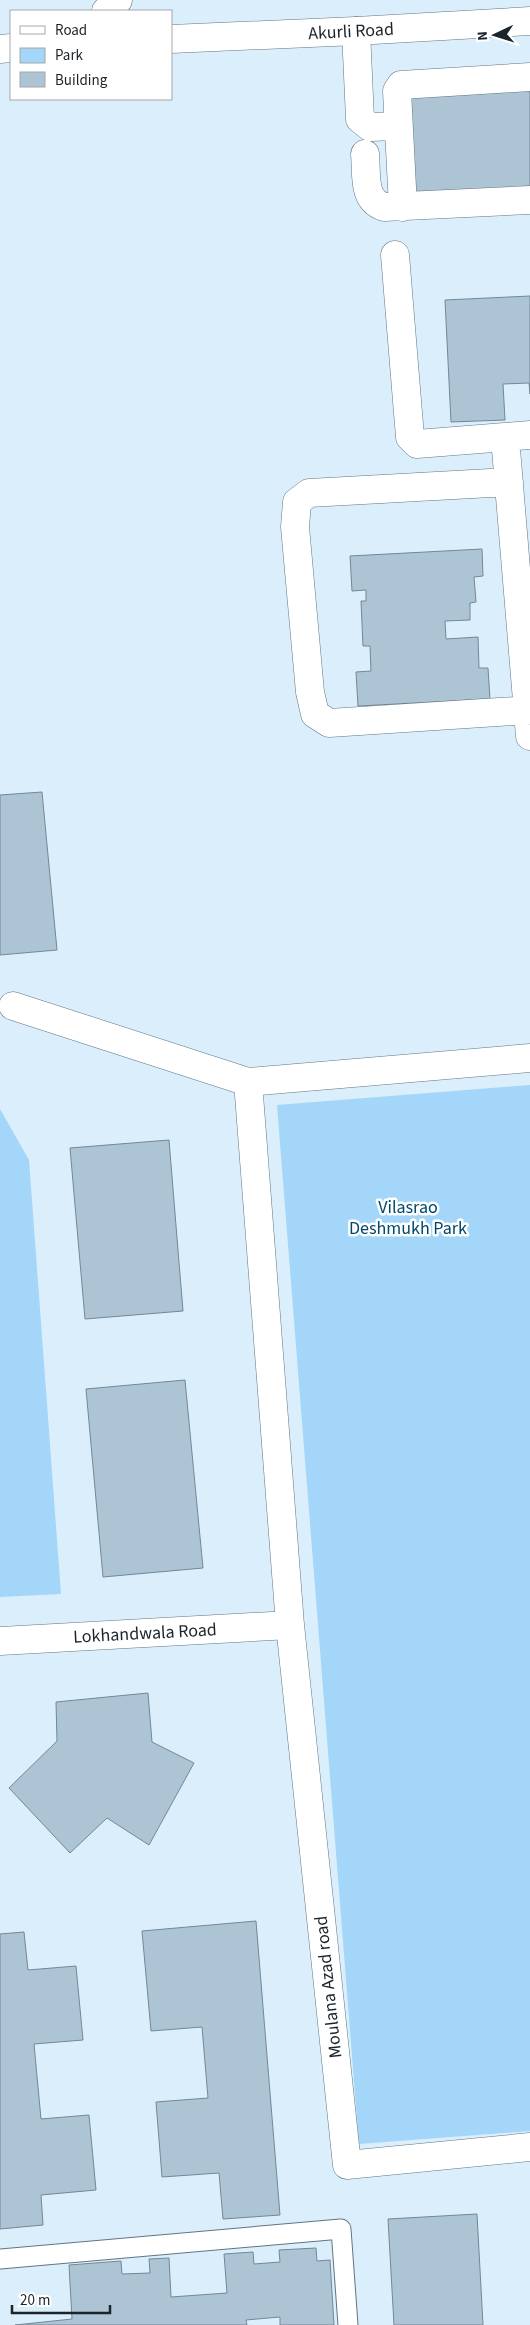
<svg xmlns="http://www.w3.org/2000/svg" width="530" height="2325" viewBox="0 0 530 2325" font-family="'Source Sans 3',sans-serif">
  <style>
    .green { fill: #a3d6f8 }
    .building { fill: #adc4d5; stroke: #728897 }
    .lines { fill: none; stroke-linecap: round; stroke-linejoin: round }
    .lane-casing { stroke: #607584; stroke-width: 21 }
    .street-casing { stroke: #607584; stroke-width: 29 }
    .secondary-casing { stroke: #607584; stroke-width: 29 }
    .lane { stroke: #fff; stroke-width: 19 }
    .street { stroke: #fff; stroke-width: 28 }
    .secondary { stroke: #fff; stroke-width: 28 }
    .labels { text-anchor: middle; stroke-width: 5; stroke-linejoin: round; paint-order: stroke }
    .street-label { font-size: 18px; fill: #1b242a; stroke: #fff }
    .park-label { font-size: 18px; fill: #00486b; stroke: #fff }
  </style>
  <rect width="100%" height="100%" fill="#dbeefb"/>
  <path class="green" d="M530,1085V2131L359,2144L277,1105Z
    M0,1109L29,1160L61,1594L0,1597Z"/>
  <path class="building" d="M530,85V189L414,195L410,90Z
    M530,296V394L529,383L503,384L505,420L451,422L445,300Z
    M482,549L483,576L474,577L476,602L470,603V620L445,621L446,639L478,637L479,668H488L490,699L358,706L356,672L371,671L370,646H363L361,601H366V590L352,591L350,556Z
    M42,792L57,950L0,955V795Z
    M169,1140L183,1311L85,1319L70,1148Z
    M185,1380L203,1568L103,1577L86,1389Z
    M148,1693L152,1742L194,1763L149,1845L107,1818L70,1853L9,1788L57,1741L56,1702Z
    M256,1921L280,2215L223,2219L219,2173L162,2177L156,2102L208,2098L202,2027L151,2031L142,1931Z
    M24,1932L28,1970L76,1966L83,2040L34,2044L41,2119L89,2115L96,2190L41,2195L43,2225L0,2229V1934Z
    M477,2214L483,2325H394L388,2219Z
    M316,2248L317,2261L330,2260L334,2325H280V2317L246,2320L247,2325H15L72,2319L69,2265L121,2261L122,2274L150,2273L149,2259L169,2258L171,2297L227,2293L224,2254L253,2252L254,2264L280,2262L279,2250Z"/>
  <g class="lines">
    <g class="lane-casing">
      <path id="lane" d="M0,2259L341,2229L348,2325"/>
    </g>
    <g class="street-casing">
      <path id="street" d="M106,11L118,0
        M356,31L360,119L370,127L398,126
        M365,154C367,174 362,200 384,207L530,200
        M403,207L397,91L401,85L530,77
        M395,255L410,437L417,444L530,435
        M505,437L530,736
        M509,482L309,493L297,502L295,527L310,692L315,714L329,723L530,710
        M13,1006L248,1082
        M530,1058L248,1082L290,1625L347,2165L530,2147
        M0,1641L290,1625"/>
    </g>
    <g class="secondary-casing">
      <path id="secondary" d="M171,39L356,31L530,21
        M0,49L11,48"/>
    </g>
    <use href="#lane" class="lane"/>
    <use href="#street" class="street"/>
    <use href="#secondary" class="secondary"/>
  </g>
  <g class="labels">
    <g class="street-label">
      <text transform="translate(351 31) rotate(-3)" y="6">Akurli Road</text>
      <text transform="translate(145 1633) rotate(-3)" y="6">Lokhandwala Road</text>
      <text transform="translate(328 1987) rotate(-96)" y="6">Moulana Azad road</text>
    </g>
    <g class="park-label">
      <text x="408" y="1213">Vilasrao<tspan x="408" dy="21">Deshmukh Park</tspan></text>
    </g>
  </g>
  <rect x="10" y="10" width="162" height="90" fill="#ffffff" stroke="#a4a7aa"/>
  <rect x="20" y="26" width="25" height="8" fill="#ffffff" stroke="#a4a7aa"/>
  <text x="55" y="35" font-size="15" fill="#1b242a">Road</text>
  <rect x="20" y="48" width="25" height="15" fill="#a3d6f8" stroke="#a4a7aa"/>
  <text x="55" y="60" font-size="15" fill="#1b242a">Park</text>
  <rect x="20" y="72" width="25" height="15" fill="#adc4d5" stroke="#a4a7aa"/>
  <text x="55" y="85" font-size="15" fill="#1b242a">Building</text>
  <g transform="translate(495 35) rotate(266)" stroke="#ffffff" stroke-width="4" paint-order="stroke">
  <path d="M0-4L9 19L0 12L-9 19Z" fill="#1b242a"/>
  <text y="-8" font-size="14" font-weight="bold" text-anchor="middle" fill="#1b242a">N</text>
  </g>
  <path d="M12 2305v8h98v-8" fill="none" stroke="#1b242a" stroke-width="2.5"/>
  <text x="20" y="2305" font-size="15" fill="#1b242a" stroke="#ffffff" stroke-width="4" paint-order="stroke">20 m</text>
</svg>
